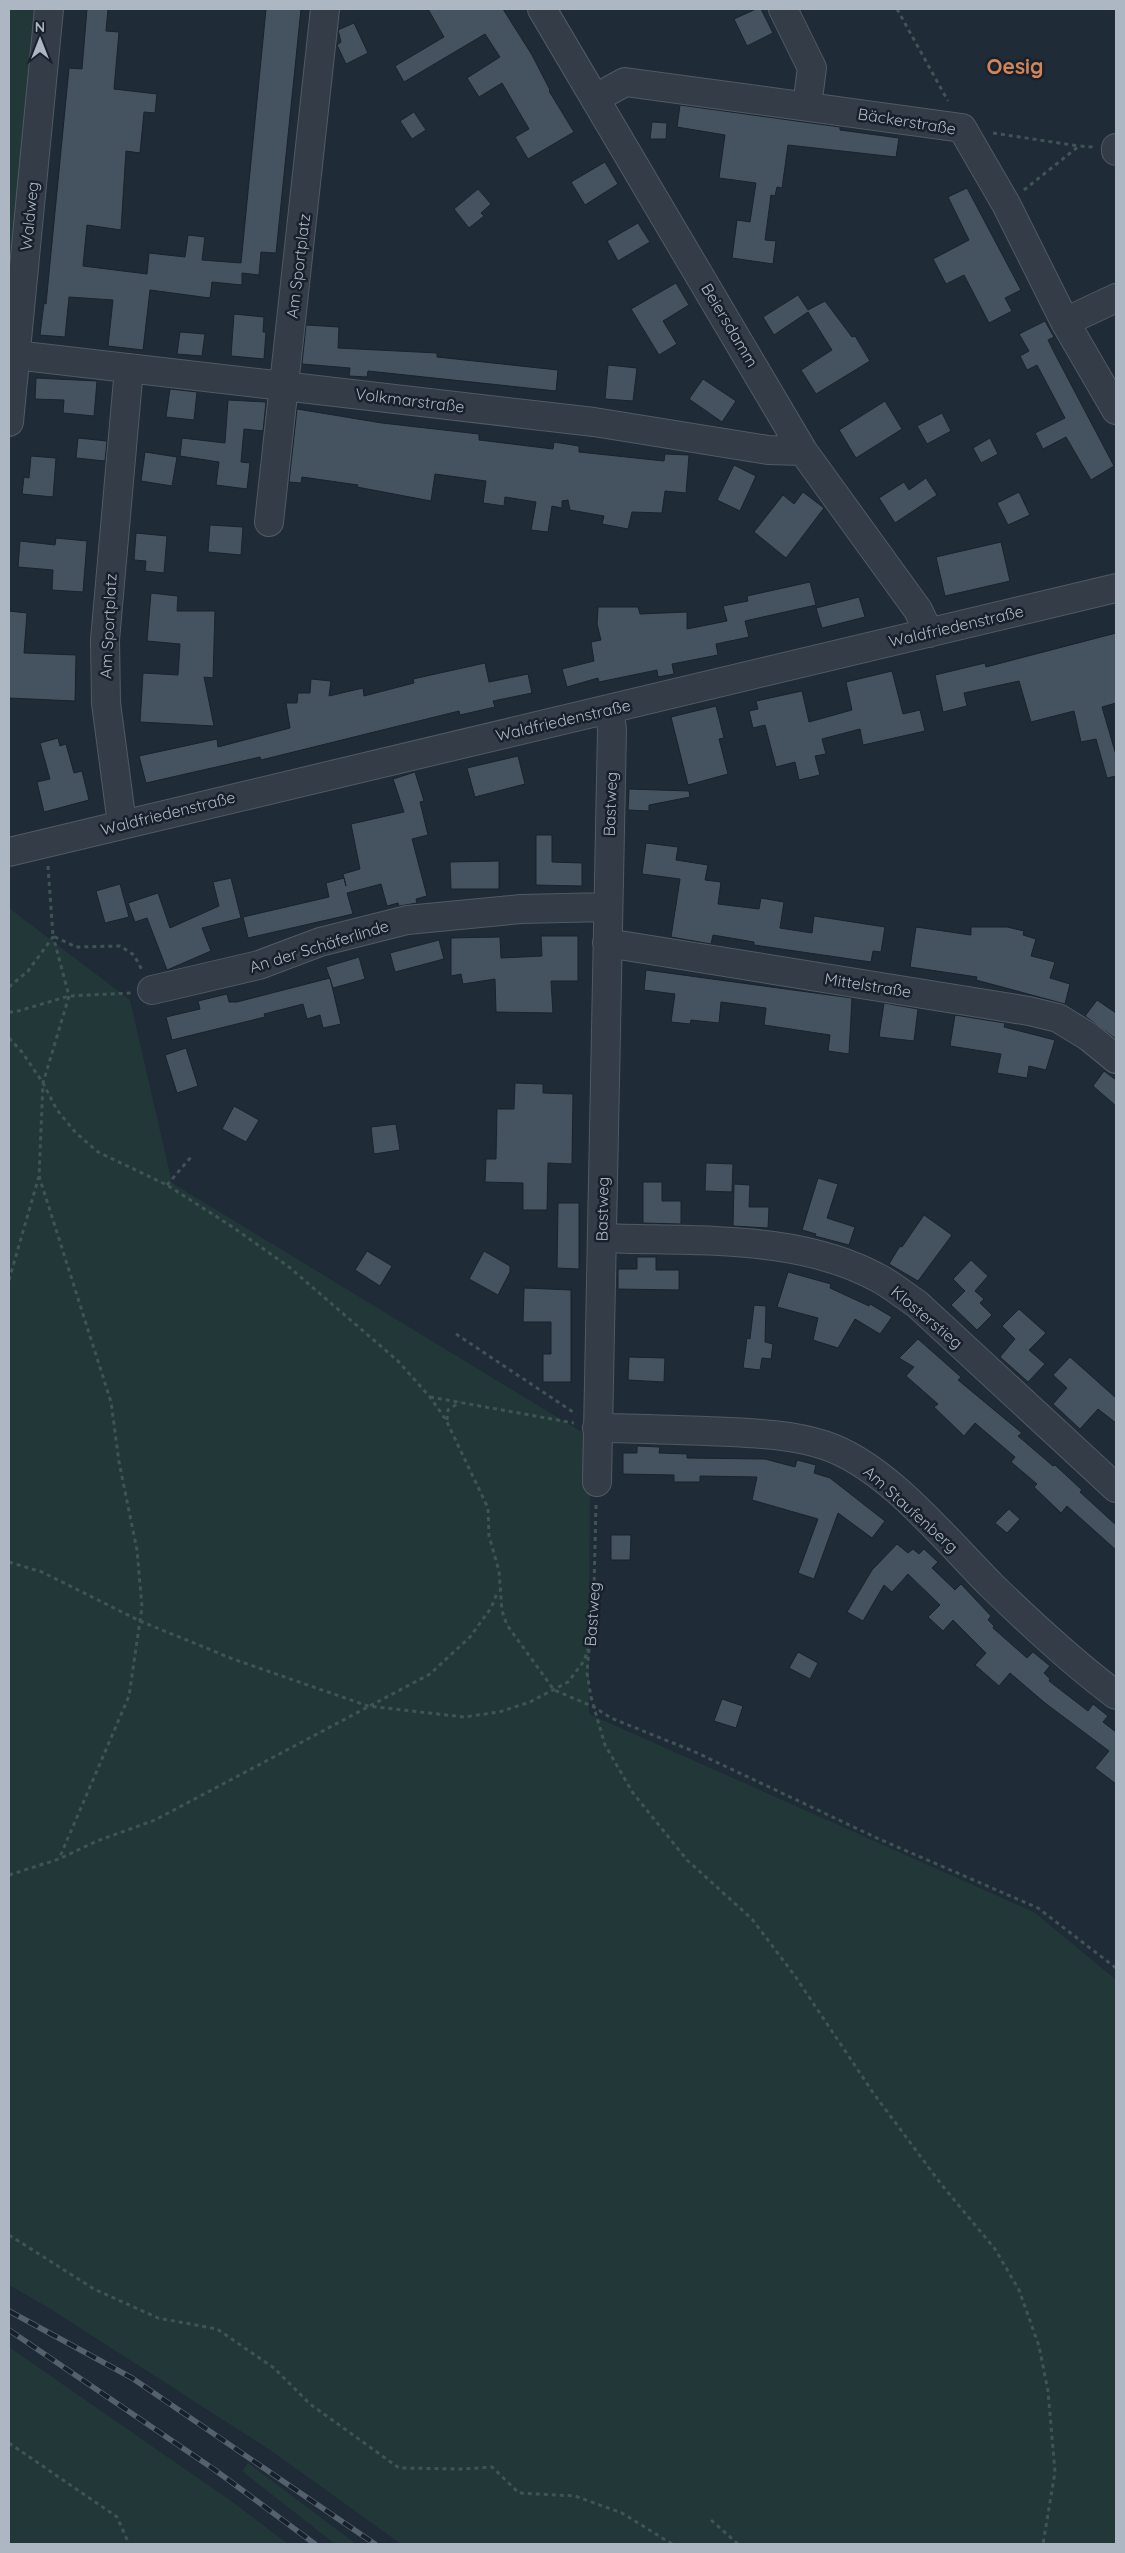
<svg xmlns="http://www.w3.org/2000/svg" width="1125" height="2553" viewBox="0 0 1125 2553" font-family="Quicksand,sans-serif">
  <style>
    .green { fill: #223838 }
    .building { fill: #455260; stroke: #1a232d }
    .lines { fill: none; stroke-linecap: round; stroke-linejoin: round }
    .minor-casing { stroke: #505a65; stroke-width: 30 }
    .path { stroke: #3f5455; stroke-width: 3; stroke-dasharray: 4 4; stroke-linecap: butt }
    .minor { stroke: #333c47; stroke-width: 28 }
    .rail-casing { stroke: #54616e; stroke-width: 5.5 }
    .rail { stroke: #18212b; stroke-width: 4; stroke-dasharray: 11; stroke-linecap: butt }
    .labels { text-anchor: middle; stroke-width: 5; stroke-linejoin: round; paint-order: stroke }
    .street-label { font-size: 16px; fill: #adb7c4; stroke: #18212b }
    .district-label { font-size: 21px; font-weight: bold; fill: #d38559; stroke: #18212b }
  </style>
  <rect width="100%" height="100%" fill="#1f2b36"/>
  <path class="green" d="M9,9H47L9,367Z
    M9,908L130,1000L172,1183L590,1437L589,1714L1034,1912L1116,1980V2544H401L273,2452L49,2308L9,2285Z
    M9,2347L231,2501L288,2544H9Z
    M248,2463L356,2544H335L242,2471Z"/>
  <path class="building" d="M87,9H108L106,31L119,32L114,89L157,94L155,113L144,112L140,153L126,151L121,230L87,225L83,266L147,274L149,253L185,257L188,235L205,237L202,260L241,263L266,9H301L276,253L261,252L259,275L242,273V285L212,282L210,298L150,290L143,350L108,346L113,300L69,297L65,337L40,335L44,303L46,304L69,68L82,69Z
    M428,9H503L532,55L550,90L549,91L574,132L528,159L515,137L529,129L502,83L479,97L467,78L500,57L485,34L404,82L395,66L444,37Z
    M756,9H761L773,33L747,46L734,19Z
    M354,23L368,53L346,64L337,45L341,42L338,30Z
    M680,105L840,127V130L899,138L896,157L788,145L782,188L777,187L775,196L771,195L765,240L776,241L773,264L732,258L737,220L750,222L756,183L719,178L725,135L677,127Z
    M414,112L426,130L412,139L400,121Z
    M652,122L667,123L666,139H650Z
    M605,162L618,184L585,205L571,182Z
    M967,188L1021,290L1005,298L1012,311L989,323L964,275L946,284L933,259L969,240L948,197Z
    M478,189L491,204L481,213L484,216L469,228L454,209Z
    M638,223L650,242L618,261L607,241Z
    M676,283L689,305L663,321L677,344L659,355L631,309Z
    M798,295L808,310L825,301L852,337L855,336L870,361L816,394L801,370L832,350L808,312L774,335L763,317Z
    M234,314L264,317L263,332H266L264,359L231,356Z
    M1045,321L1054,337L1048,340L1056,356L1114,466L1091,480L1066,437L1043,449L1035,433L1065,418L1037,365L1027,370L1020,356L1029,351L1019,334Z
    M306,325L339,327L338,348L437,353V357L558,370L556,391L368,371L367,377L349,376L350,368L302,364Z
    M180,332L205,334L202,356L177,354Z
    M608,365L637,368L633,401L605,399Z
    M36,378L97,381L94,416L63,413L64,400L35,399Z
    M703,379L736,401L722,422L689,399Z
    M170,389L197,392L194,420L166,417Z
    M228,400L266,402L263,431L244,429L241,462L250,463L247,489L216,485L219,462L180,456L182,438L225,443Z
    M885,401L902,429L856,458L839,430Z
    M297,409L382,423L479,434V440L553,449L554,442L579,446V452L664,461L665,454L689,455L686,493L665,491L662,513L632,512L628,529L602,524L604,516L570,510L568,500L562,501V508L552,506L548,532L531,530L536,502L505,497L504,506L483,503L486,481L435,474L431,501L357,487L358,485L302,477L301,483L289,482Z
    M942,413L951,431L927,444L917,426Z
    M78,438L107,441L105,461L76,458Z
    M990,438L998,454L981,463L973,448Z
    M145,452L177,457L172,486L141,481Z
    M31,456L56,458L53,497L22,494L24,477L29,478Z
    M734,465L756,476L740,511L717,500Z
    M926,478L937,495L895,523L879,498L904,482L909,490Z
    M803,492L824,508L786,558L754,532L783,495L794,504Z
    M1019,492L1030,515L1008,525L997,503Z
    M210,525L243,527L241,555L208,552Z
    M136,533L167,536L164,573L145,571L146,561L134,560Z
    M56,538L87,541L83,592L52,590L53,570L18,567L20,541L55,545Z
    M1001,542L1010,581L945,596L936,557Z
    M810,582L816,605L745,621L749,637L716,644L718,655L672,664L674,674L658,677L657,670L599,682L598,678L567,687L562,669L594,661L591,642L601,640L597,624L598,607H638L640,614L687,612V629L727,621L723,606L748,601L747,596Z
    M151,593L178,596L177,611H215L213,678L204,677L214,726L140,722L143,673L178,675L180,644L147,641Z
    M859,597L865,617L822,628L816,608Z
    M9,611L27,613L24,653L76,655L75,701L9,698Z
    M1116,633V703L1102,707L1116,755V776L1107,778L1096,739L1081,742L1074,711L1031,722L1019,681L964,693L967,706L943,712L935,675L985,663L986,667Z
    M485,663L489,682L528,674L532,693L493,701L495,707L460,715L459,711L261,760L260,757L146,783L139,756L217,739L218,747L290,728L286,703H297L298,693H310L311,679L331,681L329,696L363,688L364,696L414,683L413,679Z
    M892,671L903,714L920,710L925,731L863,745L860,729L822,739L826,754L815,756L820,775L799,780L795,762L776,767L765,725L753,728L749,711L758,709L756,701L802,691L809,722L852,710L846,682Z
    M716,706L724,738L719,739L728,774L688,785L671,717Z
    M58,738L60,746L66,744L74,773L82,771L89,800L44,812L37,782L50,779L40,743Z
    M518,756L525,784L475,797L467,768Z
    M415,772L424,801L420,802L428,835L412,839L427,896L416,899L417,903L399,906L398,903L387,906L381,884L347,893L353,914L248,938L243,917L329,897L326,883L344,878L346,886L343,874L360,869L351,824L404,812L393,779Z
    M629,789L689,791L690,797L649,805V811L628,810Z
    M536,835H552V862L582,863V886L536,885Z
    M646,843L678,847L676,860L708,865L705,880L721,882L718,904L759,909L761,898L784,902L780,928L812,933L814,916L885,927L881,952L873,951L871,962L754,945V942L713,935L711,944L671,937L680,879L642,874Z
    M499,861V889H451L450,862Z
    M231,878L241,918L202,928L211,951L167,970L147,918L135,922L128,903L158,893L170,928L219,906L213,882Z
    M120,884L129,917L105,923L96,891Z
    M916,927L971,935V927H1007L1024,931L1023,935L1036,939L1031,956L1055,962L1050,978L1070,984L1065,1004L976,980L977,977L910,967Z
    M541,936H578V981H551L553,1013L496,1012L495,979L463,984L461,974L451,976V938L500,937L501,958L542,956Z
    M439,940L444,959L395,972L390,953Z
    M359,957L365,979L333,988L326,967Z
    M646,970L852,998L849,1054L828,1051L830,1035L764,1025L766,1008L721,1002L719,1023L691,1020L690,1024L671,1022L675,994L644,990Z
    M330,978L341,1024L323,1028L320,1015L307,1019L303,1004L264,1014L265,1017L172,1040L166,1017L200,1009L198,1001L227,994L229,1002H237Z
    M1097,1000L1116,1013V1039L1085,1016Z
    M884,1003L918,1009L914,1041L879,1037Z
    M955,1015L1005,1023L1004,1027L1055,1040L1046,1070L1029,1066L1027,1078L997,1073L1001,1054L950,1046Z
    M186,1048L198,1086L177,1093L165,1055Z
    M1104,1071L1116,1080V1106L1093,1086Z
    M515,1083L543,1084V1093L573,1094L572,1164L548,1163L547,1210H523V1183L485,1182L486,1159H496L497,1109H514Z
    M234,1106L259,1120L246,1142L222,1129Z
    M396,1124L400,1150L374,1154L371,1127Z
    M706,1163L733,1164L732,1192L705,1191Z
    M818,1178L838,1184L827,1218L855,1227L849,1245L815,1236L816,1234L802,1230Z
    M643,1182H662V1201H681V1224L643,1223Z
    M734,1184L750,1185L749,1207H769L768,1228L733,1226Z
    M558,1203H579V1269L557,1268Z
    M924,1215L952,1235L918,1281L889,1264L900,1246L902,1247Z
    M367,1251L392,1266L380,1286L355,1270Z
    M484,1251L510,1266V1272L498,1295L469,1279Z
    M637,1257H656V1270H679V1290L618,1289V1269H637Z
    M971,1260L988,1276L975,1291L984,1299L980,1303L992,1315L977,1330L951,1305L965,1291L953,1279Z
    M788,1272L831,1284L830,1288L869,1306L870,1304L892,1317L880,1334L855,1319L838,1348L813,1340L818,1318L777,1307Z
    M524,1288L571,1290V1382H543V1354H551V1322H523Z
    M754,1305L766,1306L765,1342L773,1344L771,1359L762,1358L760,1370L743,1368L747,1338L750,1339Z
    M1019,1309L1046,1333L1029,1350L1045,1364L1028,1382L1000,1357L1015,1339L1002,1326Z
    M918,1339L961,1377L958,1380L1022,1433L1018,1436L1053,1466L1055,1465L1082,1490L1080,1492L1116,1525V1550L1067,1506L1061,1513L1034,1487L1037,1484L1011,1462L1015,1457L975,1423L964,1436L934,1407L938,1404L906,1376L914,1367L899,1358Z
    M629,1357L665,1358L664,1382L628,1380Z
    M1070,1357L1116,1398V1423L1098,1409L1080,1429L1053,1404L1067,1388L1053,1375Z
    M637,1446L660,1447L659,1453L687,1454V1458L765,1459L795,1467L797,1460L816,1465L814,1473L830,1478L885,1521L872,1538L838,1513L814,1579L798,1573L818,1519L752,1500L757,1477L700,1476V1482H674V1475L623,1474V1453H637Z
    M1009,1509L1020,1519L1007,1533L995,1523Z
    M611,1535H631L630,1560H611Z
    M897,1544L908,1553L913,1549L919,1554L924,1549L938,1562L932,1568L955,1590L961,1584L991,1616L988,1620L994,1626L993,1628L1027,1658L1033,1652L1050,1666L1044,1673L1050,1679L1049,1681L1088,1711L1093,1704L1108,1716L1103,1722L1116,1732V1784L1095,1768L1109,1751L1045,1703L1010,1673L999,1686L975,1665L986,1653L953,1620L943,1631L928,1617L940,1605L908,1574L892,1592L884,1585L863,1621L847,1612L872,1570Z
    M798,1652L818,1663L810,1679L789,1668Z
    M722,1699L743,1706L736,1728L714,1721Z"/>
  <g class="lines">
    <g class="minor-casing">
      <path id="minor" d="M542,9L803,451L918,610L929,633
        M783,9L812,68L807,106
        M596,98L625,82L962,128L1006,204L1065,322L1116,410
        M1116,148V151
        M1065,322L1116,298
        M15,355L594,422L768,450L803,451
        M9,422L49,9
        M269,522L325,9
        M122,824L106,703L105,640L129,368
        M9,852L1116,588
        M607,943L1029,1011L1058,1018L1089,1037L1116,1059
        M152,990L259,965L320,942L407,920L521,909L607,907
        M602,1238C694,1242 799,1233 882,1280C894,1287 905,1296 917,1304L1116,1488
        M597,1428C634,1428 671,1430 707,1431C746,1433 787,1433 824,1445C886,1465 945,1539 991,1585C1031,1624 1072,1662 1116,1695
        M597,1482L612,729L609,710"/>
    </g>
    <path class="path" d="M897,9L948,101
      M993,133L1079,146
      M1024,190L1079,146L1093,147
      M48,866L53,936L76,947L120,946L134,955L142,970
      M9,987L28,971L53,937
      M9,1012H15L69,996L131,993
      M9,1038L22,1052L43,1083L57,1110L76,1133L98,1152L167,1185L231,1226L289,1267L398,1361L430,1397L446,1420L488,1508L489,1536L499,1571L502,1611L507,1625L554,1690L594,1707L611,1718L693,1751L879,1839L1038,1908L1116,1968
      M39,1176L111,1402L119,1462L137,1550L142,1607L129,1696L59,1859
      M167,1185L191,1157
      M9,1280L39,1176L43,1083L69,996L53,936
      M456,1334L576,1414
      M430,1397L574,1423
      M447,1420L448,1410L460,1402
      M596,1505L594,1588L587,1673L591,1697L605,1745L633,1793L687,1860L752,1919L795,1976L874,2094L941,2184L995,2249L1019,2290L1039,2346L1048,2391L1055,2472L1043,2544
      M9,1562L42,1572L140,1621L233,1659L368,1706L464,1717L499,1712L530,1702L568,1682L584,1661L588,1649
      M9,1875L59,1859L97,1841L155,1820L430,1674L470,1637L491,1608L498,1591
      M9,2235L94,2289L158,2318L217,2329L274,2368L310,2404L399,2468L462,2469L492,2467L519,2493L575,2496L622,2513L672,2544
      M9,2443L117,2517L129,2544
      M711,2520L738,2544"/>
    <use href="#minor" class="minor"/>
    <g class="rail-casing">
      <path id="rail" d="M9,2311L132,2378L375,2544
        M9,2330L215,2470L315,2544"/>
    </g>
    <use href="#rail" class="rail"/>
  </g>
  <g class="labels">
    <g class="street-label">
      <text transform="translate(907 121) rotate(9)" y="6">Bäckerstraße</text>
      <text transform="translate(29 216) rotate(-84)" y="6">Waldweg</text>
      <text transform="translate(298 266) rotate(-83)" y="6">Am Sportplatz</text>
      <text transform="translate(730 325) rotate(59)" y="6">Beiersdamm</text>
      <text transform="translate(410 400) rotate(7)" y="6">Volkmarstraße</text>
      <text transform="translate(108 626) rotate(-87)" y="6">Am Sportplatz</text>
      <text transform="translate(956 626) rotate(-13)" y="6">Waldfriedenstraße</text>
      <text transform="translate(563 720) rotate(-13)" y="6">Waldfriedenstraße</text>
      <text transform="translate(610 804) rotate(-88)" y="6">Bastweg</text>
      <text transform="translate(168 813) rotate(-14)" y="6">Waldfriedenstraße</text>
      <text transform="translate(319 946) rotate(-17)" y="6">An der Schäferlinde</text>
      <text transform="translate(868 985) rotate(9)" y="6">Mittelstraße</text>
      <text transform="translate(602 1209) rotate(-89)" y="6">Bastweg</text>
      <text transform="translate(927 1317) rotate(40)" y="6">Klosterstieg</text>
      <text transform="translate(911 1509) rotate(42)" y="6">Am Staufenberg</text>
      <text transform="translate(592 1614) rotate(-86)" y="6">Bastweg</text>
    </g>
    <g class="district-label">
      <text x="1015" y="74">Oesig</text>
    </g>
  </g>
  <rect width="1125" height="2553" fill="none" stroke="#adb7c4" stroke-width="20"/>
  <g transform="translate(40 40)" stroke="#18212b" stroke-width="4" paint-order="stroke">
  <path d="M0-4L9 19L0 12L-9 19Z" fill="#adb7c4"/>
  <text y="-8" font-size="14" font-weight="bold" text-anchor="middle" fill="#adb7c4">N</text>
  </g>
</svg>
